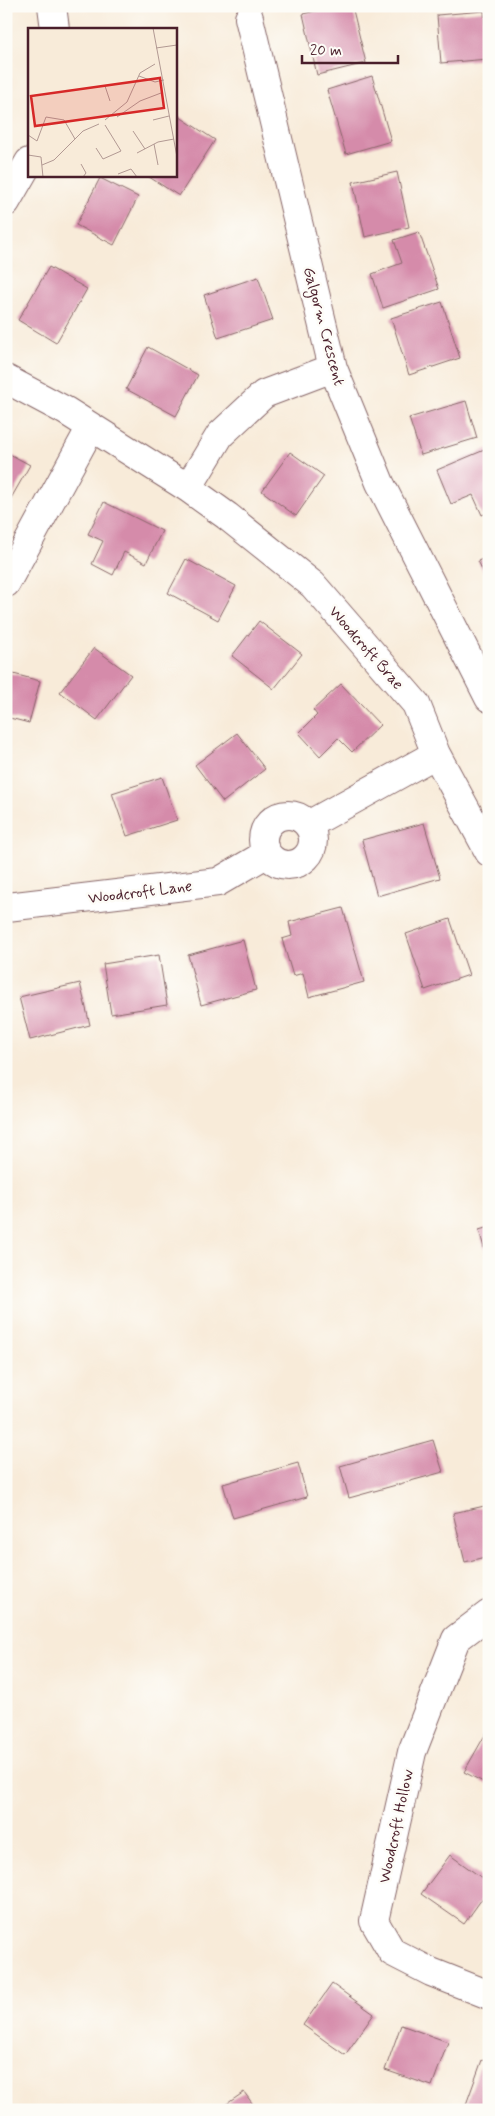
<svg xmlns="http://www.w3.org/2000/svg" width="495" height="2116" viewBox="0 0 495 2116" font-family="Mynerve,sans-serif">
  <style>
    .building { fill: #d58baa }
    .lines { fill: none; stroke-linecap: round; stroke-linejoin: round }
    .street-casing { stroke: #876668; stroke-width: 30 }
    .street { stroke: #fff; stroke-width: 28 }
    .labels { text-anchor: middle; stroke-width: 5; stroke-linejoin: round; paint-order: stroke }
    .street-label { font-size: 16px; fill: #4a1f2b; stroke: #fdfcf7 }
    .inset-road { fill: none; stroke: #b29993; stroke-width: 1 }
    .view { fill: #d62828; fill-opacity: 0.15; stroke: #d62828; stroke-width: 2.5 }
    .inset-edge { fill: none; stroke: #4a1f2b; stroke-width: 2.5 }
  </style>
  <rect width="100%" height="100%" fill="#fdfcf7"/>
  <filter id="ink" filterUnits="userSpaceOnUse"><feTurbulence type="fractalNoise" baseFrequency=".02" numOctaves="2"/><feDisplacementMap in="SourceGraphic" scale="10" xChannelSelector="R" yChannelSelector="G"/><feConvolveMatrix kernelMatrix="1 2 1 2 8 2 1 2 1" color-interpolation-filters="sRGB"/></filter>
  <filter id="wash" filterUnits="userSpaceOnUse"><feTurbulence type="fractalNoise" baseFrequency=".0096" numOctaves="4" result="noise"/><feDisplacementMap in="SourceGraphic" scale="20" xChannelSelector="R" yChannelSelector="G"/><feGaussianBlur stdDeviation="1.12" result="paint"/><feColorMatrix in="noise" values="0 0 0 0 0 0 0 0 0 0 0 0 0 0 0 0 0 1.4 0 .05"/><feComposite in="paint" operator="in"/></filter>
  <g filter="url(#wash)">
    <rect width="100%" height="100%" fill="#f8ebd9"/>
    <g id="blocks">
      <path class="building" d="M336,6H352L366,63L317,75L303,14Z
        M484,11L488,59L441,63L437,15Z
        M372,76L391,141L346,154L327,90Z
        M177,115L215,140L179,196L146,175H175Z
        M397,172L409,227L365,237L353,182Z
        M100,178L138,197L114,245L76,225Z
        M419,232L439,289L383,308L372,274L402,263L394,240Z
        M49,267L87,289L56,343L18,320Z
        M258,277L273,320L218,338L204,295Z
        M442,302L460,358L409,375L391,318Z
        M148,347L198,375L176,416L126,389Z
        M466,401L477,438L421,455L409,418Z
        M489,448V512L482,515L473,495L451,504L437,470Z
        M6,452L30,465L6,507Z
        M290,452L324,476L296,516L262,491Z
        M104,502L162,531L146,563L124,552L113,575L92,564L103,541L88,534Z
        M489,556V583L478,561Z
        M186,559L236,586L218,620L168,593Z
        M259,621L302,654L274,689L232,656Z
        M94,648L131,675L97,720L60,692Z
        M6,672L40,681L29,723L6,717Z
        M341,684L380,725L352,752L338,738L320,756L299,733L317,715L313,710Z
        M237,733L265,769L223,802L195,765Z
        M162,777L177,820L127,836L112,793Z
        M424,823L440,878L377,896L362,840Z
        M343,908L364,982L309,997L303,973L293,976L282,939L292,936L289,922Z
        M450,919L469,975L425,990L406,934Z
        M243,940L256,990L201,1005L188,955Z
        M159,955L167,1005L111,1014L103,964Z
        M80,983L90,1025L30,1040L19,997Z
        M489,1227V1262H488L479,1230Z
        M433,1440L443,1472L349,1498L340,1466Z
        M298,1463L307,1497L233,1518L223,1484Z
        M489,1505V1556L465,1562L453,1513Z
        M489,1728V1785L464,1772Z
        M450,1855L489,1883V1889L464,1924L421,1894Z
        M332,1984L374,2014L345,2055L303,2025Z
        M401,2025L448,2042L432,2086L385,2070Z
        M482,2060L489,2062V2110H464Z
        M244,2092L257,2110H218Z"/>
    </g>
  </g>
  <g filter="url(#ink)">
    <use href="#blocks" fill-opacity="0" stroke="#876668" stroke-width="1"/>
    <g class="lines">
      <g class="street-casing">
        <path id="street" d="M52,6L55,29
          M249,18L333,368L380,483L489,698
          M6,202L29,162
          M6,379L66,411L188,488L227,516L313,585L416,704L436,754L489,852
          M188,488L220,435L264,394L333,368
          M6,583L91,427
          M263 840a25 25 0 1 1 50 0a25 25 0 1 1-50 0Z
          M308,825L436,754
          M7,907L218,882L266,854
          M489,1614L456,1639L412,1752L374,1921L392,1952L431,1972L489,1995"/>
      </g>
      <use href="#street" class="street"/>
    </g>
  </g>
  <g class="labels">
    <g class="street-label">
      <text transform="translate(325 326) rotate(75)" y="6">Galgorm Crescent</text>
      <text transform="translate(367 647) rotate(49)" y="6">Woodcroft Brae</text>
      <text transform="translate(140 891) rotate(-7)" y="6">Woodcroft Lane</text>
      <text transform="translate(395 1826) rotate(-78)" y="6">Woodcroft Hollow</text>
    </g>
  </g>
  <g transform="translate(28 28)">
    <rect width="149" height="149" fill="#f8ebd9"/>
    <path class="inset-road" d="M125,0L149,129M128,20L149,17M111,48L127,54L136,52M77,58L82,73M89,89L112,73L133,65M77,92L99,74L112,45L127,36M125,92L141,88M105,103L117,121M0,107L9,113L18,89L36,92L47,111M126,116L130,137M68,120L75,131L93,123L77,97M109,125L130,114L146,111M0,127L13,129L15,149M53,136L58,145L55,149M14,137L26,132L55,103L71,96M90,146L103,141L109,149"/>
    <path class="view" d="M132,50L136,80L7,98L3,68Z"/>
    <rect width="149" height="149" class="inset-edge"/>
  </g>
  <rect width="495" height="2116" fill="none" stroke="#fdfcf7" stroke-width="25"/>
  <path d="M302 55v8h96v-8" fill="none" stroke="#4a1f2b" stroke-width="2.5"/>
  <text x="310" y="55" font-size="15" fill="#4a1f2b" stroke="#fdfcf7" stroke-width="4" paint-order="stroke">20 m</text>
</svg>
